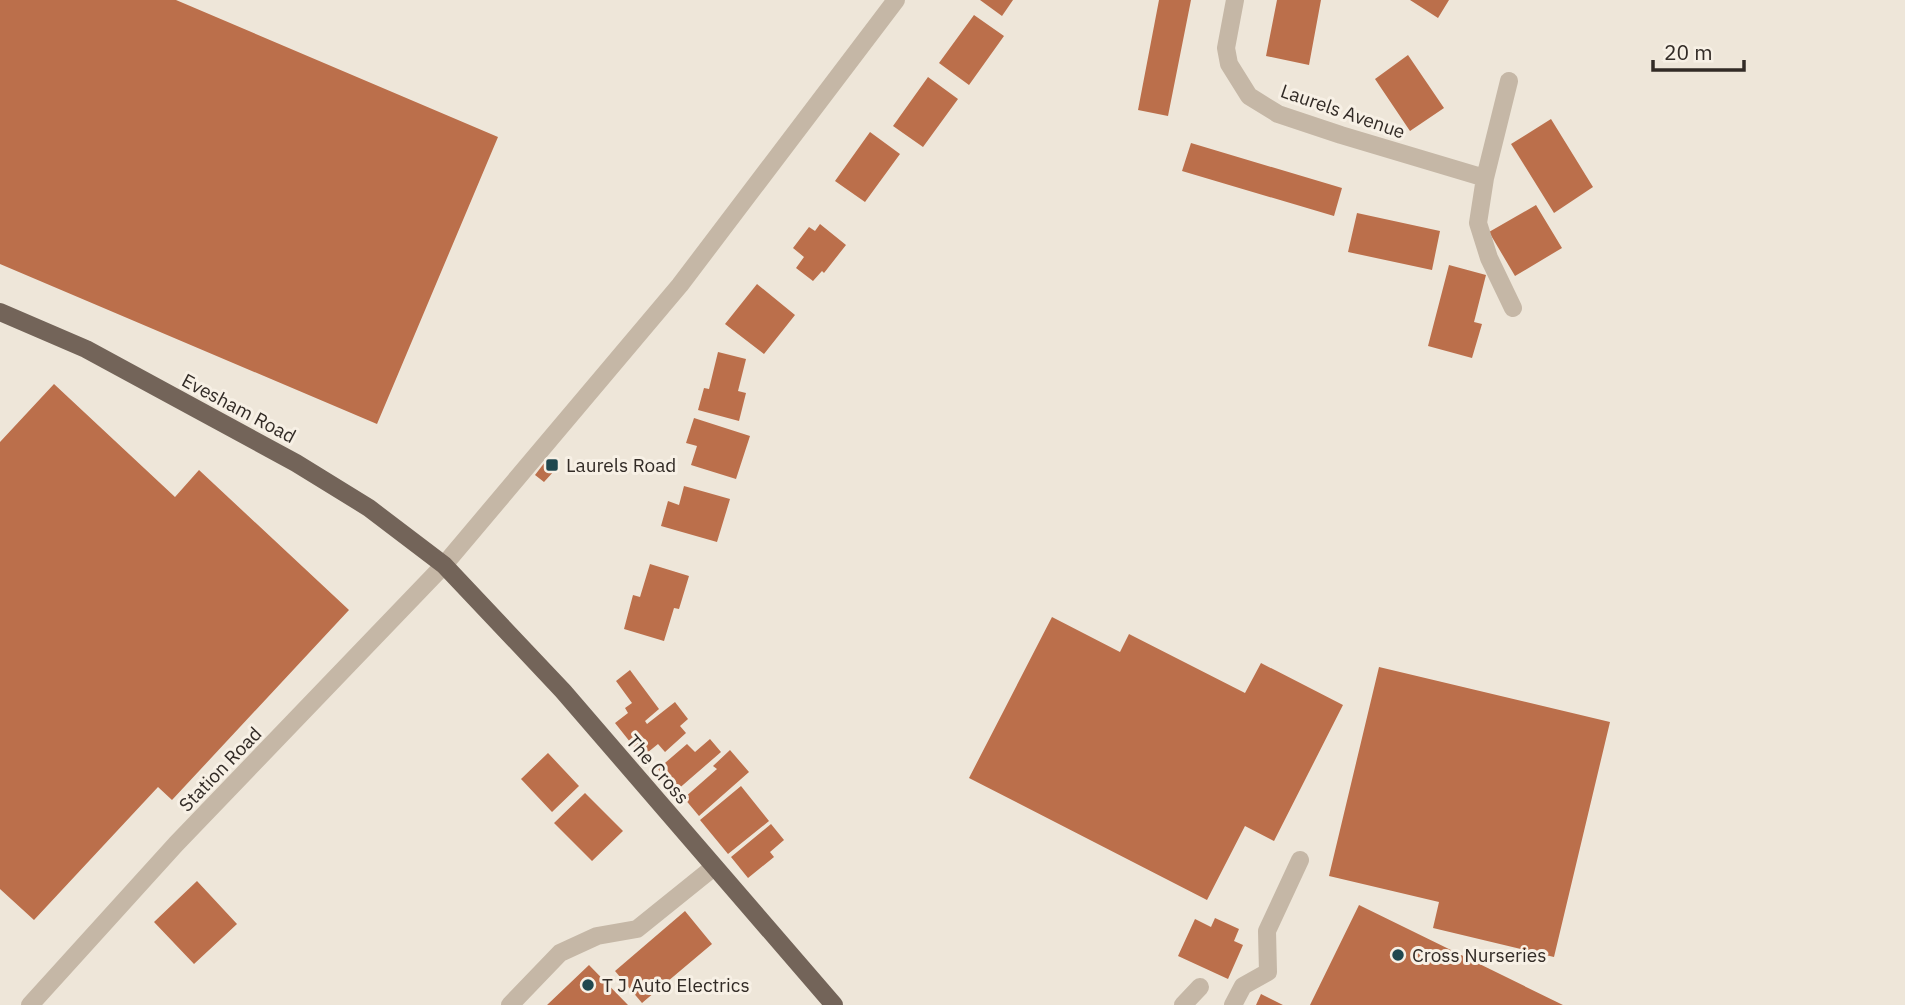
<svg xmlns="http://www.w3.org/2000/svg" width="1905" height="1005" viewBox="0 0 1905 1005" font-family="'IBM Plex Sans',sans-serif">
  <style>
    .building { fill: #bb6f4b }
    .lines { fill: none; stroke-linecap: round; stroke-linejoin: round }
    .minor { stroke: #c5b7a6; stroke-width: 18 }
    .major { stroke: #736459; stroke-width: 18 }
    .poi-dot { fill: #20484f; stroke: #f7f0e5; stroke-width: 2.5 }
    .labels { text-anchor: middle; stroke-width: 6; stroke-linejoin: round; paint-order: stroke }
    .street-label { font-size: 19px; fill: #322b26; stroke: #f7f0e5 }
    .poi-label { font-size: 19px; fill: #322b26; stroke: #f7f0e5; text-anchor: start }
  </style>
  <rect width="100%" height="100%" fill="#eee6d9"/>
  <path class="building" d="M0,0H176L498,137L377,424L0,264Z
    M980,0H1013L1002,16Z
    M1159,0H1191L1168,116L1138,110Z
    M1277,0H1321L1309,65L1266,56Z
    M1410,0H1449L1438,18Z
    M974,15L1004,36L969,85L939,63Z
    M1408,55L1444,108L1410,131L1375,79Z
    M928,77L958,99L923,147L893,126Z
    M1551,119L1593,187L1554,213L1511,144Z
    M870,132L900,154L865,202L835,181Z
    M1191,143L1342,188L1334,216L1182,171Z
    M1536,205L1562,248L1515,276L1489,232Z
    M1357,213L1440,231L1432,270L1348,252Z
    M820,224L846,245L824,273L822,271L813,281L796,268L804,257L793,248L809,227L815,231Z
    M1449,265L1486,275L1474,322L1482,324L1472,358L1428,346Z
    M757,284L795,315L764,354L725,324Z
    M718,352L746,359L738,391L746,393L739,421L698,410L704,388L709,389Z
    M54,384L175,497L199,470L349,610L172,800L158,787L34,920L0,889V442Z
    M694,418L750,436L736,479L691,465L697,446L686,443Z
    M545,462L555,470L544,482L535,475Z
    M684,486L730,499L717,542L661,526L668,501L679,505Z
    M650,564L689,576L679,609L674,608L664,641L624,629L633,595L640,597Z
    M1052,617L1120,652L1129,634L1245,693L1261,663L1343,705L1274,841L1245,826L1207,900L969,778Z
    M1379,667L1610,722L1554,957L1433,928L1439,902L1329,876Z
    M630,670L659,709L645,721L647,724L675,702L688,719L680,726L686,733L665,752L658,744L642,757L615,723L628,713L625,708L632,703L616,681Z
    M710,739L721,752L676,791L658,769L687,744L695,752Z
    M730,750L749,772L699,816L684,798L717,769L713,766Z
    M548,753L579,786L552,812L521,779Z
    M741,786L769,821L728,854L700,820Z
    M585,793L623,831L592,861L554,823Z
    M771,824L784,840L770,852L774,857L748,878L731,857Z
    M197,881L237,924L194,964L154,922Z
    M1359,905L1563,1005H1310Z
    M685,911L712,944L642,1003L615,971Z
    M1215,918L1239,929L1234,941L1243,945L1228,979L1178,956L1195,919L1211,927Z
    M589,965L628,1005H547Z
    M1261,994L1283,1005H1256Z"/>
  <g class="lines">
    <path class="minor" d="M1235,0L1226,48L1229,64L1249,96L1278,114L1341,135L1485,178
      M1509,81L1485,178L1478,223L1489,258L1513,308
      M30,1005L176,844L444,565L680,285L896,0
      M510,1005L560,953L597,936L637,929L714,867
      M1183,1005L1200,987
      M1233,1005L1243,986L1268,972L1267,931L1300,860"/>
    <path class="major" d="M0,312L86,349L296,463L369,508L444,565L563,691L834,1005"/>
  </g>
  <g class="poi-dot">
    <rect x="545" y="458" width="14" height="14" rx="3.5"/>
    <circle cx="1398" cy="955" r="7"/>
    <circle cx="588" cy="985" r="7"/>
  </g>
  <g class="labels">
    <g class="street-label">
      <text transform="translate(1343 111) rotate(19)" y="7">Laurels Avenue</text>
      <text transform="translate(239 408) rotate(28)" y="7">Evesham Road</text>
      <text transform="translate(220 769) rotate(-46)" y="7">Station Road</text>
      <text transform="translate(658 769) rotate(49)" y="7">The Cross</text>
    </g>
    <g class="poi-label">
      <text x="566" y="472">Laurels Road</text>
      <text x="1412" y="962">Cross Nurseries</text>
      <text x="602" y="992">T J Auto Electrics</text>
    </g>
  </g>
  <path d="M1653 60v10h91v-10" fill="none" stroke="#322b26" stroke-width="3.5"/>
  <text x="1664" y="60" font-size="21" fill="#322b26" stroke="#f7f0e5" stroke-width="5" paint-order="stroke">20 m</text>
</svg>
